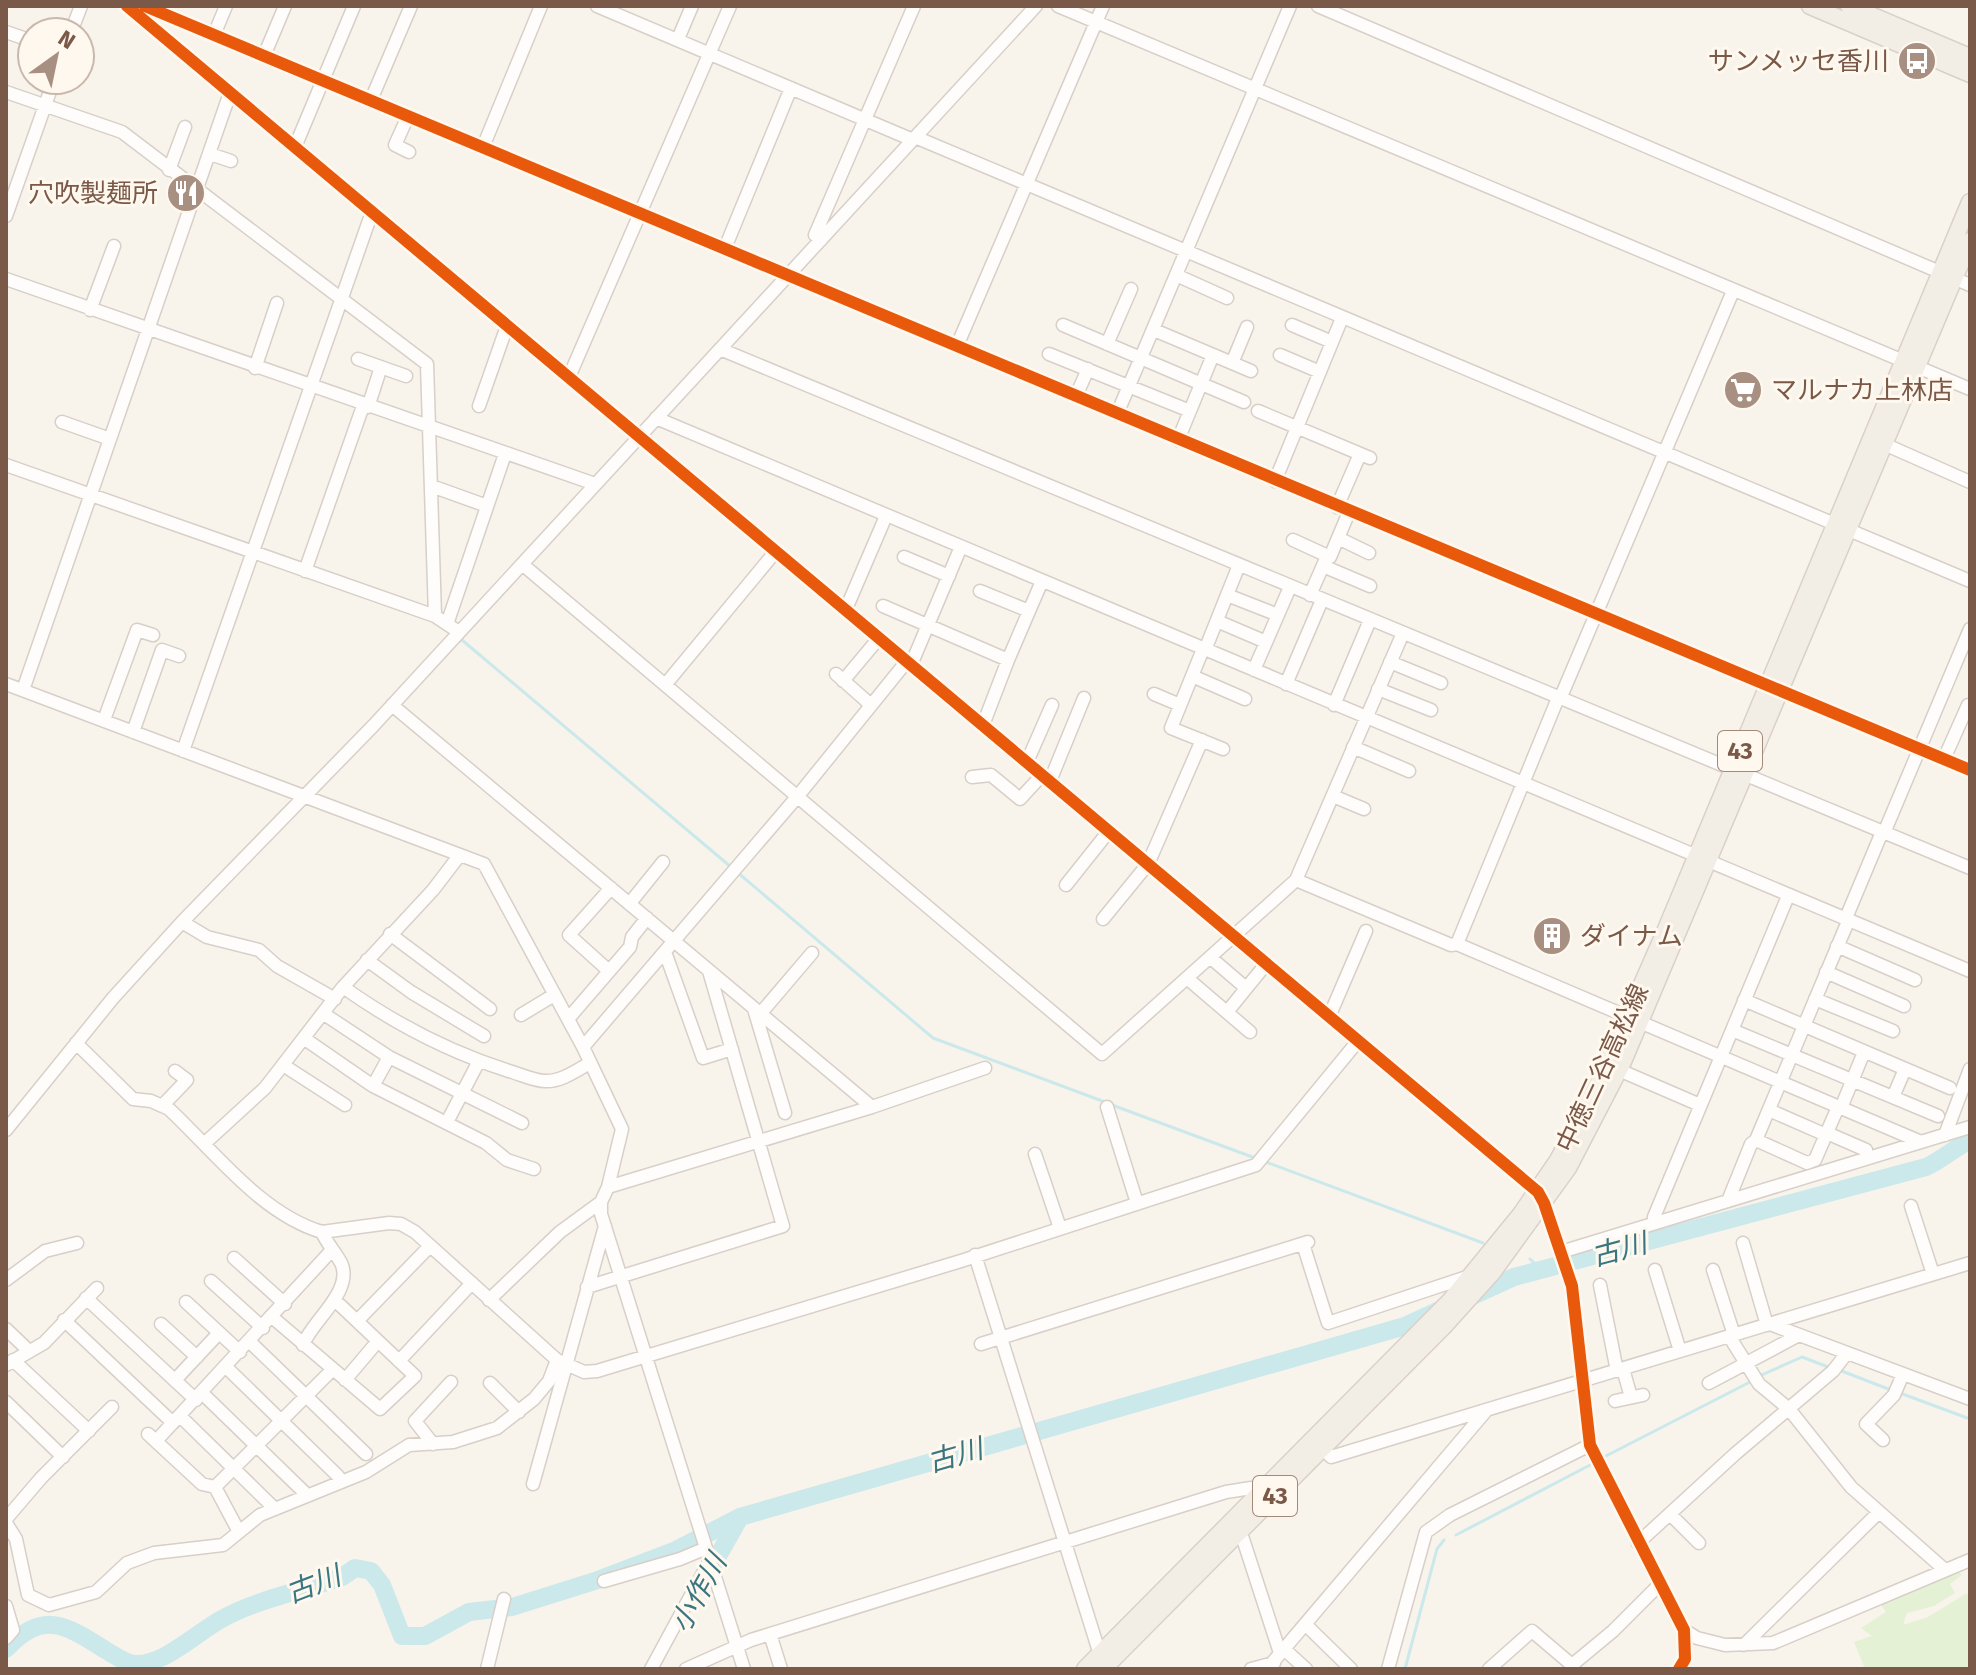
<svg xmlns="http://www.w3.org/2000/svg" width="1976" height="1675" viewBox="0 0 1976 1675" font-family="'Fira Sans','Noto Sans JP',sans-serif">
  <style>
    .green { fill: #e4f1d5 }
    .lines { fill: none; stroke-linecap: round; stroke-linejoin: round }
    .stream { stroke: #cbe8eb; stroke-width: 3 }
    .river { stroke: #cbe8eb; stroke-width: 18 }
    .minor-casing { stroke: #d7cfc8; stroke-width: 15 }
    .major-casing { stroke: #dad0c9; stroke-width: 19 }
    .minor { stroke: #fefdfc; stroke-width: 12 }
    .major { stroke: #f3eee5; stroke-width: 16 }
    .cycleway-casing { stroke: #fff8ee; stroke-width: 17 }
    .cycleway { stroke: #e8590c; stroke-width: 12 }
    .labels { text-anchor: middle; stroke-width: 6; stroke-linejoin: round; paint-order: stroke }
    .shield { fill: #fff8ee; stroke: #a3897a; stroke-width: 2 }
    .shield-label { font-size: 24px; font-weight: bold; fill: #7b5948 }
    .poi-label { font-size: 26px; fill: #7b5948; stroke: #fff8ee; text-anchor: end }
    .street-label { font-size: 26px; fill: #7b5948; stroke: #fff8ee }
    .water-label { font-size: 28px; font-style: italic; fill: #3a7681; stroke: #fff8ee }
  </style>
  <rect width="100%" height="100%" fill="#f8f4ec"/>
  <path class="green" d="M1958,1571L1962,1575L1950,1584L1955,1593L1934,1606L1907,1613L1903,1625L1928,1617L1967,1593L1970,1600V1669H1865L1854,1642L1872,1636L1861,1628L1886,1612L1880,1603Z"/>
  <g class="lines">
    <path class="stream" d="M462,640L731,867
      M737,872L933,1038L1105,1102
      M1112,1105L1255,1158
      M1266,1162L1483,1243
      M1530,1259L1542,1270
      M1839,1370L1891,1390
      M1757,1377L1802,1357L1831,1368
      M1900,1393L1970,1419
      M1602,1458L1752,1381
      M1456,1535L1592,1464
      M1405,1669L1437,1549L1444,1540"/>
    <path class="river" d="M1468,1298L1514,1277L1926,1167C1942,1160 1958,1145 1970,1141
      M704,1581L740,1517
      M6,1649C43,1609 66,1625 107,1651C114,1655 125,1663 134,1664C163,1666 195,1634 220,1620C257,1599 302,1591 342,1577L355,1568L371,1571L382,1585L402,1636H425L469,1612L512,1607L598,1580L674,1551L740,1517L1405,1326L1444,1308"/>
    <g class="minor-casing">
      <path id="minor" d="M127,6L1538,1192L1544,1203L1572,1286L1590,1445L1684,1630L1685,1659L1679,1669
        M145,6L1970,770
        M597,6L913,140
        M1058,6L1970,389
        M1318,6L1970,285
        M6,32L32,41
        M71,32L81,6
        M214,35L226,6
        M678,39L692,6
        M264,56L285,6
        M6,92L122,132L427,364L435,616
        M371,100L411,6
        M408,116L395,145L409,152
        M915,137L1970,581
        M295,147L354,6
        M483,147L541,6
        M210,154L231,161
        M169,170L185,127
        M6,216L54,80
        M821,240L815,235L914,6
        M725,248L791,88
        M1176,275L1227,298
        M6,279L595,484
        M90,310L114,246
        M1063,325L1244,402
        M1292,325L1332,342
        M1154,330L1251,371
        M1107,344L1131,289
        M957,346L1103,6
        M720,349L1970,868
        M1049,354L1190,411
        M1280,355L1320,372
        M358,359L406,376
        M1232,363L1247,327
        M255,368L277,303
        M569,377L730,6
        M1076,396L1088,369
        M479,406L507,326
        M368,407L381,367
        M1258,411L1370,458
        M1117,414L1290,6
        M656,418L1970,971
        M62,422L110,439
        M1178,440L1213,355
        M1884,444L1970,482
        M6,465L435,616L459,632
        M1275,481L1342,318
        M437,488L487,506
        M1337,507L1360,454
        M1338,538L1369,553
        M1293,540L1330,557L1349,512
        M904,557L949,576
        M522,564L1102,1054L1296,880L1451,945L1457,944
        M1323,566L1370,586
        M305,571L363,406
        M980,591L1029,611
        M1227,595L1278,615
        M1310,595L1325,561
        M883,606L1008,660L1042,581
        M846,609L886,516
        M1217,621L1266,642
        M447,624L505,454
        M1203,649L1171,728L1223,749
        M1205,650L1239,565
        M1390,662L1441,683
        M911,665L960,549
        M1254,670L1290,587
        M836,674L871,705
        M1192,676L1245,699
        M843,681L879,638
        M6,684L484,864L583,1047L622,1129L608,1187
        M1286,684L1322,600
        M665,685L776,551
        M1378,689L1431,710
        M23,690L230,93
        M1154,694L1180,705
        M1558,698L1457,944L1921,1142
        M1560,699L1733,291
        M392,705L872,1107
        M1334,705L1370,620
        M104,720L137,630L153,635
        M983,725L1008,660
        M133,732L162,650L179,656
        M1353,747L1409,771
        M183,751L372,212
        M1944,759L1968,705
        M1027,762L1052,705
        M972,777L991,775L1020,799L1042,775
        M1050,781L1084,698
        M1333,796L1364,809
        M1884,833L1970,629
        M1296,880L1403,633
        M1066,885L1109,831
        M630,903L663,862
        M1846,918L1882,832
        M1103,919L1148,864L1202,740
        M182,922L207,937L259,950L277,966L335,999
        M390,934L490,1009
        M1837,946L1915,980
        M665,952L703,1058L732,1049
        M1211,958L1246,988
        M367,960L411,992L484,1036
        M609,971L569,935L611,888
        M1826,972L1904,1006
        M1188,979L1250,1032
        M343,987C395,1024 449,1052 509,1071C520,1074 534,1081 545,1081C561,1082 577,1070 590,1063
        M1815,999L1893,1031
        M1744,1000L1950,1088
        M754,1009L785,1113
        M1227,1012L1266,964
        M324,1014L389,1057L522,1123
        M760,1014L812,953
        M521,1015L554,995
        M1329,1017L1366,931
        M568,1019L630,947L632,937L647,918
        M1732,1030L1938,1116
        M305,1039L373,1086L486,1143L507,1160L534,1169
        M583,1047L797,797L907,661
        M283,1065L345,1105
        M1619,1070L1700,1105
        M373,1086L389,1057
        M1893,1097L1905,1069
        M162,1106L187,1080L175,1071
        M1107,1107L1137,1203
        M1838,1107L1815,1160L1807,1163L1756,1140L1849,919
        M1841,1108L1864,1052
        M1769,1110L1826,1135
        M447,1122L479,1061
        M6,1130L113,998L182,922L373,726L1036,6
        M1827,1133L1866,1150
        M1945,1135L1970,1069
        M205,1143L265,1088L343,987L433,890L459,856
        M1035,1154L1060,1228
        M1728,1201L1751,1144L1756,1140
        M1911,1206L1933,1274
        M1654,1217L1788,896
        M1743,1243L1767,1325
        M1303,1244L1328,1323L1470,1276
        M1561,1252L1970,1127
        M975,1255L1102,1661
        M234,1258L285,1304
        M1655,1270L1680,1351
        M1713,1270L1734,1335
        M6,1280L45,1251L77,1243
        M211,1281L263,1328
        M1600,1285L1617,1371
        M587,1287L783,1226L709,971
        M86,1298L196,1400
        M489,1300L560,1232L601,1202
        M186,1302L240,1352
        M272,1317L380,1409L415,1376L340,1305
        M64,1320L173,1423
        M357,1321L430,1246
        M161,1324L197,1357
        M1770,1324L1970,1399
        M6,1329L29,1351
        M1729,1336L1759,1384L1789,1409L1851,1487L1945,1570
        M250,1342L366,1454
        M981,1344L1308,1242
        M303,1345C311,1322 352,1293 342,1265C337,1254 327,1244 322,1232
        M13,1360L89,1431
        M557,1360L584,1372L597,1371L961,1261L1256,1165L1358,1041
        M399,1361L472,1283
        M6,1365L44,1343L97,1288
        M226,1367L338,1476
        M1623,1369L1631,1397
        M175,1380L219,1333
        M345,1380L378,1341
        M490,1383L519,1412
        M1709,1383L1799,1335
        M202,1393L305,1493
        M1615,1401L1643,1395
        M6,1402L63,1457
        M180,1416L272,1506
        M148,1434L202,1484L215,1487L331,1371
        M1883,1440L1866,1424L1894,1395L1903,1374
        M156,1441L332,1250
        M433,1444L415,1421L451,1382
        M1319,1444L1331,1457L1970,1263
        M533,1484L605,1226
        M215,1487L239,1532
        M1670,1514L1699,1543
        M6,1519L41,1478L112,1407
        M6,1523L16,1539L28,1595L49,1605L96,1592L127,1563L154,1553L223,1545L260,1515L366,1472L409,1445L453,1442L497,1428L534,1399L549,1381L557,1360L415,1232L401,1224L389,1223L322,1232C261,1214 214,1151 169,1109L151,1101L133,1099L76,1043
        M1238,1533L1243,1539L1280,1653
        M1638,1543L1735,1454L1833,1371L1847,1353
        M604,1581L680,1559L704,1549
        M6,1606L13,1630L6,1638
        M1305,1624L1351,1669
        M1684,1630L1697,1638L1725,1645L1773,1643L1970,1560
        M770,1634L781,1669
        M1744,1645L1877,1514
        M1284,1649L1306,1669
        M487,1669L504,1599
        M651,1669L709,1562
        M686,1669L751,1640L1226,1492L1251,1488L1267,1497
        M744,1669L601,1214V1202L608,1187L872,1107L985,1068
        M1251,1669L1274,1663
        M1267,1669L1485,1412
        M1388,1669L1426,1532L1450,1515L1590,1445
        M1489,1669L1532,1631L1572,1665L1613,1631L1660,1584"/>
    </g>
    <g class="major-casing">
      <path id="major" d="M1810,6L1970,74
        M1849,6L1970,57
        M1085,1669L1449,1302L1521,1214L1558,1160L1596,1089L1664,934L1970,202
        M1103,1669L1446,1324L1492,1273L1568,1168L1622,1064L1970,241"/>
    </g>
    <use href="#minor" class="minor"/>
    <use href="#major" class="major"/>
    <g class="cycleway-casing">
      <path id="cycleway" d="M127,6L1538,1192L1544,1203L1572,1286L1590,1445L1684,1630L1685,1659L1679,1669
        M145,6L1970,770"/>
    </g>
    <use href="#cycleway" class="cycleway"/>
  </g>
  <defs>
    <g id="bus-disc" transform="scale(2)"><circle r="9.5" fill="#a78f81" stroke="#fff8ee"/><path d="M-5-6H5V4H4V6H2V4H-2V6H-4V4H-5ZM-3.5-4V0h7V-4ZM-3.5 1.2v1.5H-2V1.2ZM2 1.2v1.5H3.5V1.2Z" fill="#fff"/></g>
    <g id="restaurant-disc" transform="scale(2)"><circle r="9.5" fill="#a78f81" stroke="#fff8ee"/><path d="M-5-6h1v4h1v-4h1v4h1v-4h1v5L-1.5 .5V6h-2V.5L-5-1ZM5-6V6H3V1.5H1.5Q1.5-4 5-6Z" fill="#fff"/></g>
    <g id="supermarket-disc" transform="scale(2)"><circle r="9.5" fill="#a78f81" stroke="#fff8ee"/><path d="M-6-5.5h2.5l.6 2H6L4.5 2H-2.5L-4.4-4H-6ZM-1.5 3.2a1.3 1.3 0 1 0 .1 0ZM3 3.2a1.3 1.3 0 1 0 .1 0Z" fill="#fff"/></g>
    <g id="building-disc" transform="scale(2)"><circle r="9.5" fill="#a78f81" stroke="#fff8ee"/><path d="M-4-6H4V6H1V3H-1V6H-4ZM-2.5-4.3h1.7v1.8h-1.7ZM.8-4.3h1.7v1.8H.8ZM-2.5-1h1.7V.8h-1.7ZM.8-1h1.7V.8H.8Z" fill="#fff"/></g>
  </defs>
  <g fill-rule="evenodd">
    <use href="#bus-disc" x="1917" y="61"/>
    <use href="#restaurant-disc" x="186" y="193"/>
    <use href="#supermarket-disc" x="1743" y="390"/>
    <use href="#building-disc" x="1552" y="936"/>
  </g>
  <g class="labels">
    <g class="shield">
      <rect x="1718" y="731" width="44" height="40" rx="6"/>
      <rect x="1253" y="1476" width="44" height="40" rx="6"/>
    </g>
    <g class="shield-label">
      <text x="1740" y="759">43</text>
      <text x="1275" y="1504">43</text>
    </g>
    <g class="poi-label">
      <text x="1889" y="70">サンメッセ香川</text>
      <text x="158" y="202">穴吹製麺所</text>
      <text x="1771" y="399" text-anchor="start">マルナカ上林店</text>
      <text x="1580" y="945" text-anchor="start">ダイナム</text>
    </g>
    <g class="street-label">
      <text transform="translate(1602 1068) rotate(-65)" y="9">中徳三谷高松線</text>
    </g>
    <g class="water-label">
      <text transform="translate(1619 1249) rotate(-15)" y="10">古川</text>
      <text transform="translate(955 1455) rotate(-16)" y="10">古川</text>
      <text transform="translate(313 1584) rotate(-21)" y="10">古川</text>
      <text transform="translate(698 1593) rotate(-61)" y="10">小作川</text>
    </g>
  </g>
  <rect width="1976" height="1675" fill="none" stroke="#7b5948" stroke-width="16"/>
  <g transform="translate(56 56) rotate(33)"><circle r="38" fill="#fff8ee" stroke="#cab8ac" stroke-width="2"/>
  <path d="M0-6L14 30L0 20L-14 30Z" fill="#a78f81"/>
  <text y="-12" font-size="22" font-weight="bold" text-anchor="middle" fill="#7b5948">N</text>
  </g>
</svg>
